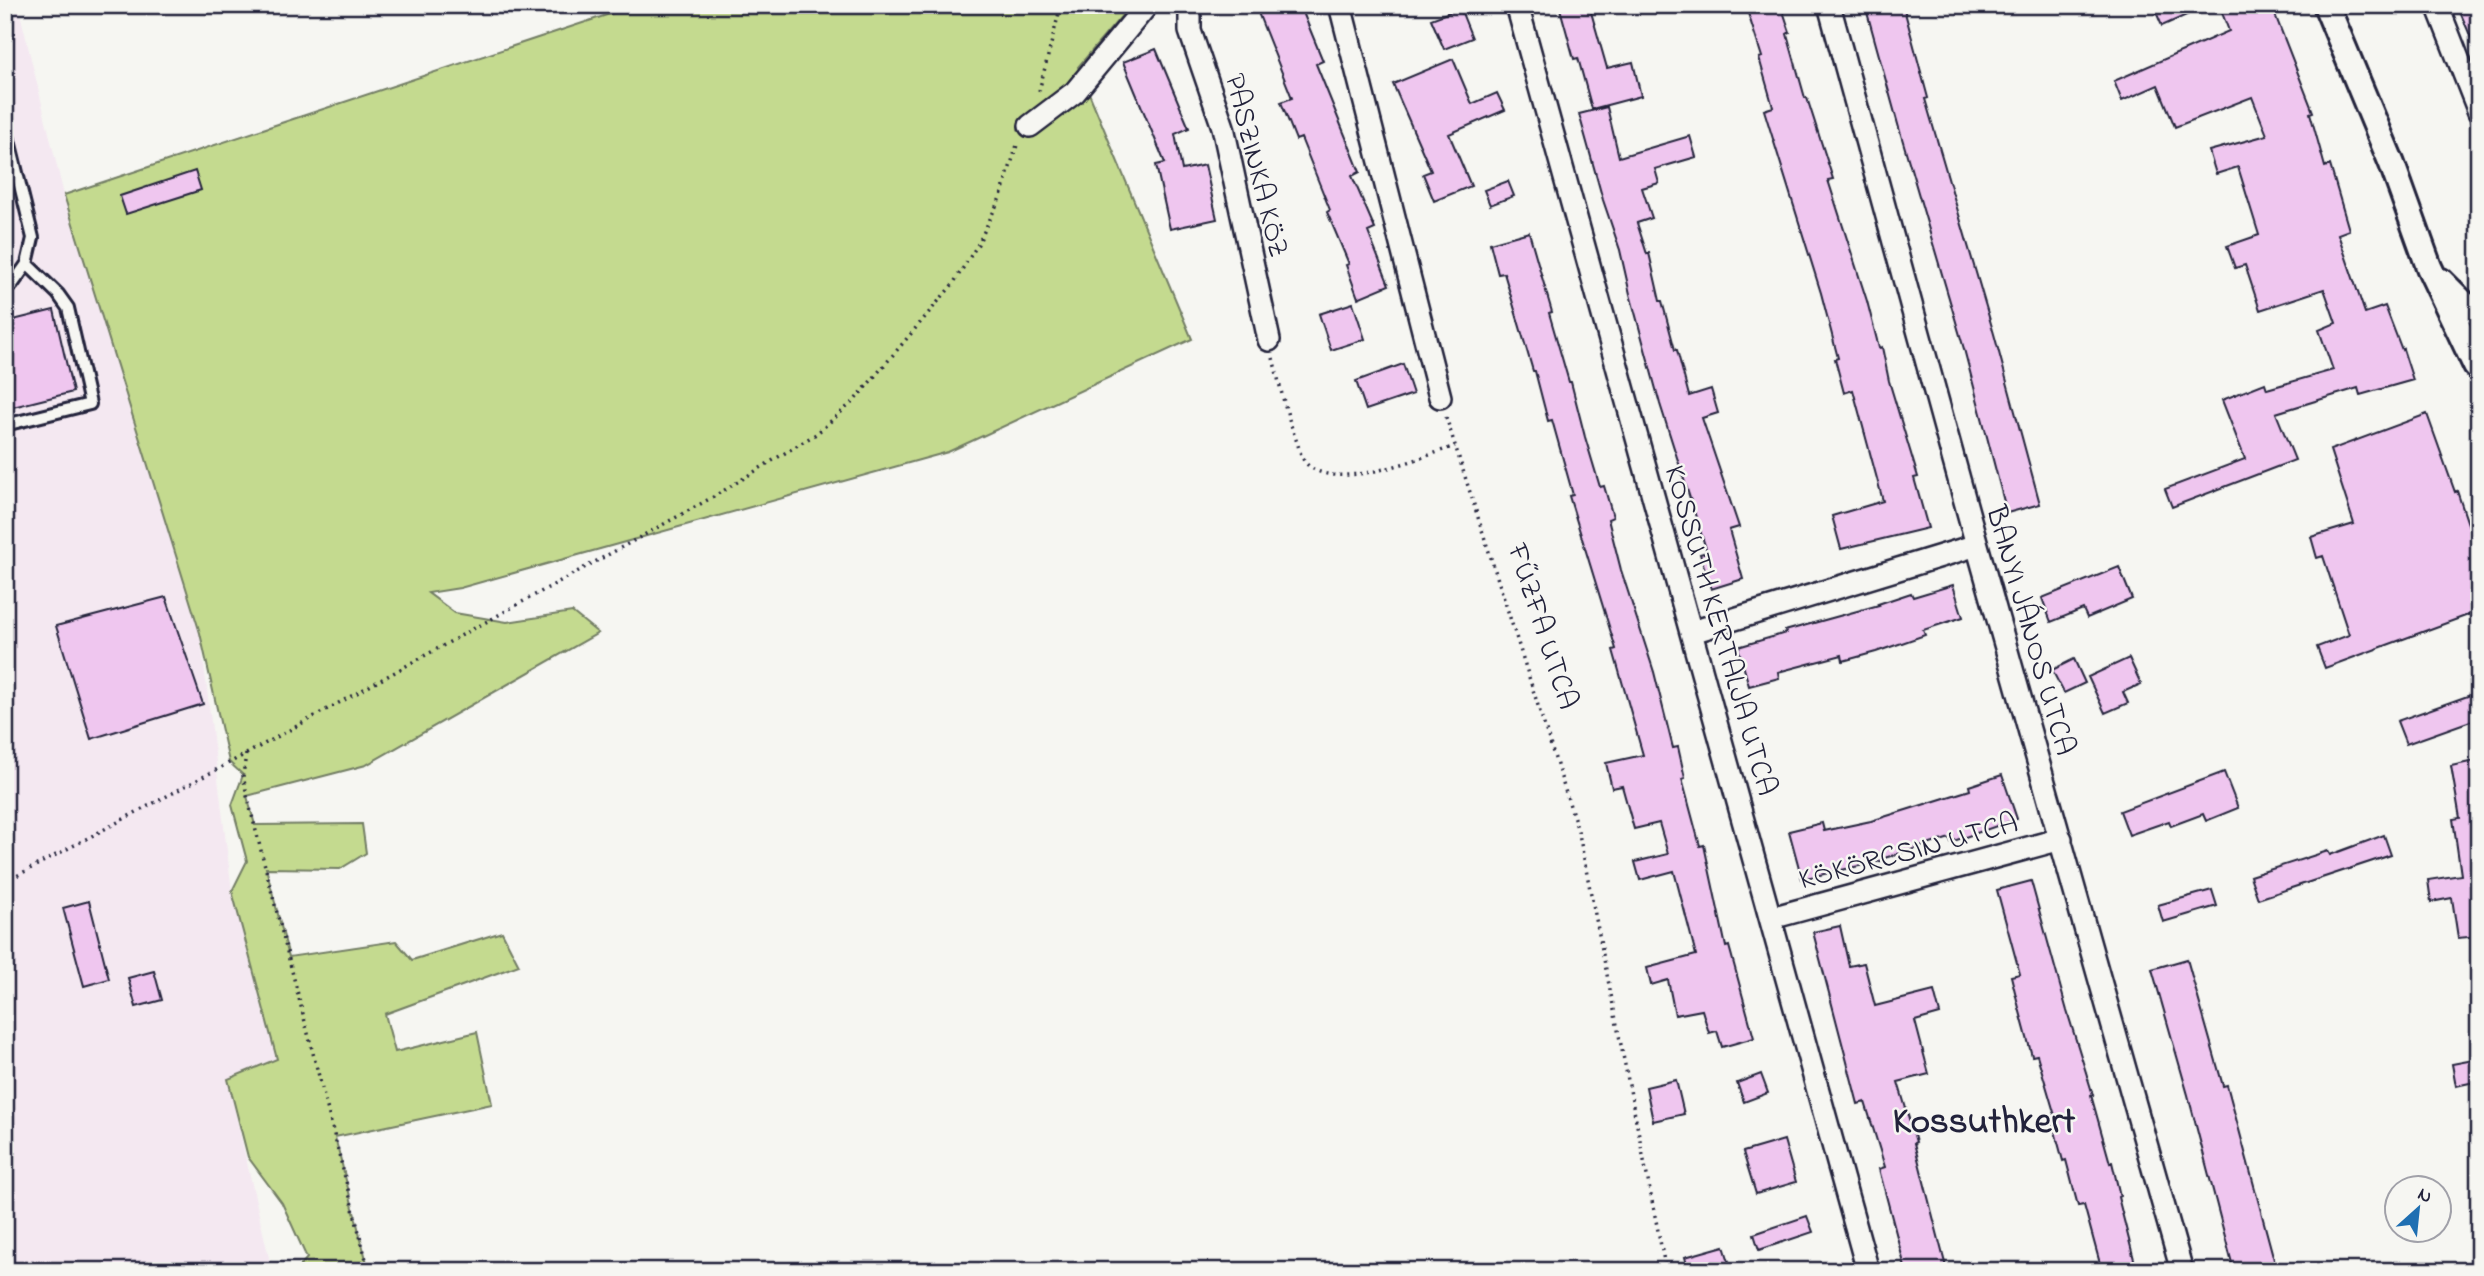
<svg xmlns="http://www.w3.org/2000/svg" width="2484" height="1276" viewBox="0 0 2484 1276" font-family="'Indie Flower',sans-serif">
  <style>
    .built { fill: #f4e8f1 }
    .green { fill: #c4da8f; stroke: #737e65; stroke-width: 2 }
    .building { fill: #efc6ef; stroke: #22223b; stroke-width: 2 }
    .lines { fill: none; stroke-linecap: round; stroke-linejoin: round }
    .service-casing { stroke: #22223b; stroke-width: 16 }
    .minor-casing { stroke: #22223b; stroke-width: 26 }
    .tertiary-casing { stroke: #22223b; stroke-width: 30 }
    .path { stroke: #22223b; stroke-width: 3.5; stroke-dasharray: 2 5; stroke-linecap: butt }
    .service { stroke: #f6f6f2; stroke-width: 10 }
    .minor { stroke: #f6f6f2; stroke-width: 21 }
    .tertiary { stroke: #f6f6f2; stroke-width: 24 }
    .labels { text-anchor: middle; stroke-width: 5; stroke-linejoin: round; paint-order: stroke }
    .street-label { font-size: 30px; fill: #22223b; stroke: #f6f6f2 }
    .district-label { font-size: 37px; font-weight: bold; fill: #22223b; stroke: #f6f6f2 }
  </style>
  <rect width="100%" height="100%" fill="#f6f6f2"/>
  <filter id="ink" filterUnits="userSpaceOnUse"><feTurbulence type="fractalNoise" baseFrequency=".0143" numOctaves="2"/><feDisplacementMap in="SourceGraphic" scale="14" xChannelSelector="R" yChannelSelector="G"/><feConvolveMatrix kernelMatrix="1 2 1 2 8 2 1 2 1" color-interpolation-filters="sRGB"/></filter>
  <g filter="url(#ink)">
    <path class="built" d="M5,5H18L64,195L200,633L232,891L277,1059L228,1080L272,1271H5Z"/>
    <path class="green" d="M637,5H1131L1078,67L1192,339L948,452L460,588L428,593L455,613L507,622L572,612L598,633L366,765L247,796L255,825L362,824L366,853L340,869L266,868L289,957L396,941L412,960L502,932L519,965L385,1014L395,1052L477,1032L492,1104L335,1137L369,1271H296L307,1258L282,1203L248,1157L228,1079L277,1059L232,891L247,861L232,805L243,775L229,762L200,633L64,195Z"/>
    <path class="building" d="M1255,5H1300L1323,61L1316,64L1360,172L1352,176L1375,229L1368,232L1389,285L1358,298L1346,265L1349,264L1327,212L1330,210L1301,138L1296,140L1281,102L1292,98Z
      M1559,5H1589L1607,68L1633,62L1641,96L1592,109L1578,58L1574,59Z
      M1771,5H1781L1790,32L1787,34L1805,98H1807L1833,179L1828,180L1867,301L1879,348L1882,347L1889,381L1918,477L1914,478L1928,528L1841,549L1832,516L1883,501L1853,390L1844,393L1835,359L1838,358L1821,293L1764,110L1773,107L1759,58L1762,57L1748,13Z
      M1865,5H1903L1928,98L1925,99L1994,334L2040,504L2007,513L1964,349L1899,128Z
      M2153,5H2209L2162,26Z
      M2219,5H2270L2274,12L2313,112L2310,113L2325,167L2330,165L2349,230L2338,234L2365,313L2385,306L2402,350L2403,349L2413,380L2360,395L2358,388L2276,413L2295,460L2172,507L2165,489L2245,459L2222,400L2265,383L2267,389L2333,370L2319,330L2336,323L2324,289L2260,310L2245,265L2235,268L2227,246L2259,235L2238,167L2216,174L2209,151L2267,135L2252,97L2175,127L2158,85L2122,101L2114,81L2229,31Z
      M2457,5H2479V56Z
      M1460,8L1472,38L1444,49L1431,19Z
      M1156,49L1189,128L1175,134L1182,170L1205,165L1217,219L1170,229L1156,165L1165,163L1123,62Z
      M1453,59L1472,104L1497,93L1505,110L1449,134L1471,186L1434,201L1423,174L1431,171L1393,84Z
      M1607,107L1619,157L1690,136L1696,157L1655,169L1659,183L1642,188L1652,218L1637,223L1647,254L1649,253L1660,301H1662L1675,350H1677L1689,396L1711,389L1718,413L1702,418L1739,527L1729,530L1743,579L1711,589L1700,554L1707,552L1660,404L1630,294L1620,250L1603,200L1579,114Z
      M195,171L201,190L126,214L120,196Z
      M1508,181L1514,196L1490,205L1484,190Z
      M1529,232L1552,312L1549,313L1569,382H1571L1585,437L1600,487L1604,486L1613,517L1608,519L1621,570L1654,672L1673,748L1678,747L1685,778L1682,779L1700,846L1704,845L1726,947L1729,946L1754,1038L1722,1047L1717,1031L1709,1033L1702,1010L1675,1015L1668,980L1651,985L1647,968L1696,955L1674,871L1640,880L1635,862L1668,854L1659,823L1634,829L1622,786L1612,788L1606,763L1643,755L1613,650L1616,649L1569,496L1573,495L1552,420L1548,421L1535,371H1533L1504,273L1498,274L1490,243Z
      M1353,303L1365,339L1331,350L1319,314Z
      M54,310L73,392L5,409V322Z
      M1403,364L1413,394L1366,410L1356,381Z
      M2427,414L2455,492L2457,491L2479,557V611L2325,668L2317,647L2349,635L2323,556L2317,558L2311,537L2354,524L2330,450Z
      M2119,567L2132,599L2087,618L2083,609L2051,622L2042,598Z
      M1953,585L1963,617L1923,630L1925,635L1876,652L1843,661L1842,655L1778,672L1779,678L1749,686L1738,647L1786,633L1785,631L1879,605L1878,604L1911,593L1913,597Z
      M166,597L203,704L91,739L56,626Z
      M2129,658L2141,684L2123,692L2128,703L2105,713L2088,677Z
      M2074,659L2085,683L2064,693L2052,670Z
      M2479,692V718L2406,744L2397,721Z
      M2479,760V781L2475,782L2479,812V936L2458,938L2452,898L2431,902L2428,880L2461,875L2453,819L2460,818L2451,766Z
      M2224,772L2238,808L2206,821L2203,814L2171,826L2169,821L2129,835L2120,811Z
      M2002,775L2017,819L1951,842L1950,838L1881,859V861L1802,879L1789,831L1822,823L1824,831L1871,821L1970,790L1969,786Z
      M2384,835L2391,855L2258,899L2250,876L2328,851L2330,855Z
      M2031,881L2067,1011L2093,1095H2091L2110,1163L2112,1162L2120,1196L2118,1197L2137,1271H2102L2084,1205L2078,1206L2066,1160L2063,1161L2052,1120L2056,1119L2037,1055L2032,1056L2019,1008L2011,976L2020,974L1997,890Z
      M2212,890L2217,906L2163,922L2158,905Z
      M89,901L109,979L84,986L63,908Z
      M1840,926L1849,966L1864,963L1875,1006L1934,991L1940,1014L1915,1021L1929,1074L1898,1082L1916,1142L1914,1143L1947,1271H1906L1879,1169L1885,1167L1865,1102L1858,1104L1813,932Z
      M2187,959L2223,1086L2227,1085L2277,1271H2234L2188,1095L2152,969Z
      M154,971L162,1000L136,1007L128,978Z
      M2479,1059V1081L2456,1086L2452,1064Z
      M1761,1074L1768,1093L1744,1102L1737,1083Z
      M1676,1080L1684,1114L1653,1121L1646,1087Z
      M1784,1140L1796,1182L1756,1194L1743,1152Z
      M1807,1216L1813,1232L1759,1250L1754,1234Z
      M1724,1246L1731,1268L1721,1271H1689L1685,1257Z"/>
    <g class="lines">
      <g class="service-casing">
        <path id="service" d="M5,124L33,238L27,264L12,285L5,286
          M5,425L90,404L68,308L58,294L27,264"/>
      </g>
      <g class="minor-casing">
        <path id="minor" d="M1190,5V31L1223,127L1269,340
          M1340,5L1440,397
          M1517,5L1868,1271
          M1829,5L1977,545L2182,1271
          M2437,5L2479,112
          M1030,126L1075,92L1147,5
          M1692,632L1977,545
          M1771,918L2061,839"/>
      </g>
      <g class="tertiary-casing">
        <path id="tertiary" d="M2326,5L2392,164L2429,267L2476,366
          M2441,281L2463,303L2479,314"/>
      </g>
      <path class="path" d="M1039,91L1061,5
        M1273,358C1280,386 1286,414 1297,442C1299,448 1301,457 1305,462C1332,495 1422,457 1455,446
        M1446,417L1579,834L1666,1271
        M2477,474H2479
        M246,754L243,775L247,796L369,1271
        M5,882L246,754L713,497L816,434L854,401L953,284L978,244L1001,196L1018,142
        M2453,1271L2479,1262"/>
      <use href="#service" class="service"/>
      <use href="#minor" class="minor"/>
      <use href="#tertiary" class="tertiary"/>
    </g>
  </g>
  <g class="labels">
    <g class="street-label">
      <text transform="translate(1258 165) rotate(76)" y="10">PASZINKA KÖZ</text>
      <text transform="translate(1544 626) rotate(72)" y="10">FŰZFA UTCA</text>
      <text transform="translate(1722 630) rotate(74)" y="10">KOSSUTH KERTALJA UTCA</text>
      <text transform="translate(2032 630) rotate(74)" y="10">BANYI JÁNOS UTCA</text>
      <text transform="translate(1908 850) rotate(-15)" y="10">KÖKÖRCSIN UTCA</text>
    </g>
    <g class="district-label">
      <text x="1984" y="1132">Kossuthkert</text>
    </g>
  </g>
  <rect width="2484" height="1276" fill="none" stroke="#f6f6f2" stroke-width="28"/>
  <rect x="14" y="14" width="2456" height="1248" fill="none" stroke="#22223b" stroke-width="2.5" filter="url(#ink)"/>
  <g transform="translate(2418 1209) rotate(27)"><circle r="33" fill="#f6f6f2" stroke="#a1a1a9" stroke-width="2"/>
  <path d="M0-5L12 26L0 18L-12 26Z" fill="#1f6fb2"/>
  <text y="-10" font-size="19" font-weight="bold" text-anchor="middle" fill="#22223b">N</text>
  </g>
</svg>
